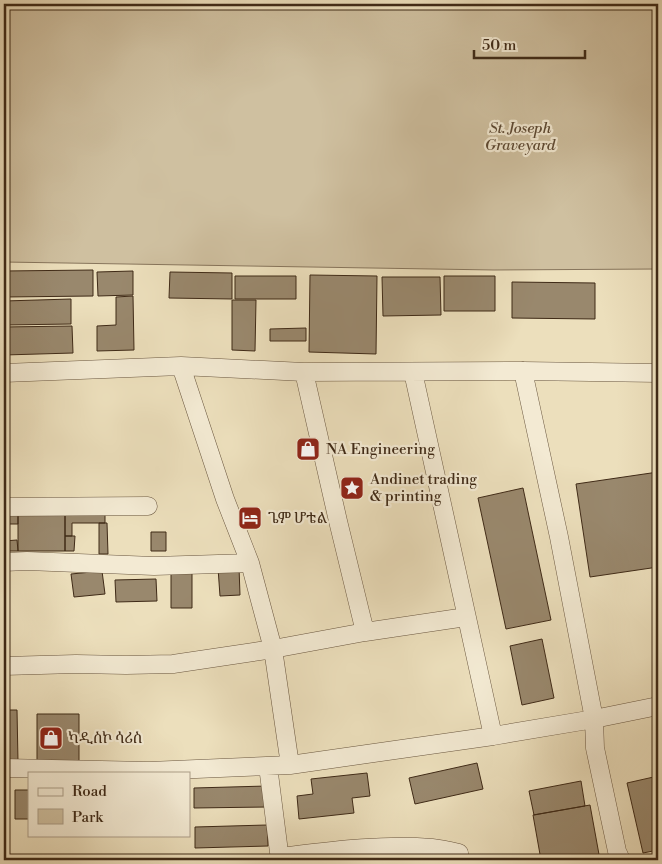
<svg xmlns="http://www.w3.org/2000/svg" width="662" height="864" viewBox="0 0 662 864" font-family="'Libre Bodoni','Noto Serif Ethiopic',serif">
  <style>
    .green { fill: #cfc0a0; stroke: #87755c }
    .building { fill: #99886d; stroke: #3f2a17 }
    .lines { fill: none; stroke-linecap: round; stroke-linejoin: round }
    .minor-casing { stroke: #6a5740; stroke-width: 19 }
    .minor { stroke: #f3ead3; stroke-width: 18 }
    .labels { text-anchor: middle; stroke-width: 4.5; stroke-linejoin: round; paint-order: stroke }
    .park-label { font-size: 15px; font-style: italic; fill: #5c4832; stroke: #f3ead3 }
    .poi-label { font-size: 15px; fill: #3f2a17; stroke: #f3ead3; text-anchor: start }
  </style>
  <rect width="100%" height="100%" fill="#ecdfbc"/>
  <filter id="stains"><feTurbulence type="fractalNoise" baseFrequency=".004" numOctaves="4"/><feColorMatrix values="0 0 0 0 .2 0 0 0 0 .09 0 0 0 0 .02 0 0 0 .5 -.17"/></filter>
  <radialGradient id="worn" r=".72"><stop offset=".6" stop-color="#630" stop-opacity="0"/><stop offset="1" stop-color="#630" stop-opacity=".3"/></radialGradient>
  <path class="green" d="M4,4H658V269L494,270L4,262Z"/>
  <path class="building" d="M93,270V296L4,297V271Z
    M133,271V295L98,296L97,272Z
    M170,272L232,273V299L169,298Z
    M310,275L377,276L376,354L309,352Z
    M235,276H296V299H235Z
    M444,276H495V311H444Z
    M382,277H440L441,315L383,316Z
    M512,282L595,283V319L512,318Z
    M133,296L134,350L97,351V326L116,325V297Z
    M71,299V324L4,325V301Z
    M232,300H256L255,351L232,350Z
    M72,326L73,353L4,355V327Z
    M306,328V341H270V329Z
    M658,472V567L590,577L576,484Z
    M523,488L551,620L506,629L478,498Z
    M65,510V551H18V513Z
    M65,510L105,511V523H72V536H65Z
    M4,513H18V524H4Z
    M99,523H107L108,554H99Z
    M151,532H166V551H151Z
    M65,536H75L74,551H65Z
    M17,540L18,551H4V541Z
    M239,567L240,595L220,596L218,568Z
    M102,571L105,594L74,597L71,574Z
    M171,573H192V608H171Z
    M156,579L157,601L116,602L115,580Z
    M542,639L554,698L522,705L510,646Z
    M4,710H17L18,762L4,763Z
    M37,714H79V761H37Z
    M477,763L483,789L415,804L409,778Z
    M367,773L370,796L352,798L354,813L299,819L297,796L313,794L311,779Z
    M658,776V850L643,853L627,783Z
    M581,781L585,806L534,815L529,791Z
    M267,786V807L194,808V788Z
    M15,790H29V819H15Z
    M590,805L600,860H541L533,815Z
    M267,825L268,846L195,848V827Z
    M478,857V860H460V858Z"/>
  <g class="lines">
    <g class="minor-casing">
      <path id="minor" d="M181,366L225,499L250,563L273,649L290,765
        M523,371L559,537L594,719L595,748L617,851L621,860
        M304,372L338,521L365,632
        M413,372L493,736
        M4,373L181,366L304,372L523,371L658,373
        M4,507L148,506
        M4,562L27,561L154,566L250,563
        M4,666L76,664L126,665L173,664L273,649L365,632L466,617
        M268,766L280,860
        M4,768L149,771L290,765L493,736L594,719L658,706
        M280,857C330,851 381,844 432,848C441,849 450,851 459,853"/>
    </g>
    <use href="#minor" class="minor"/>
  </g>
  <defs>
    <g id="shop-square" transform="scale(1.25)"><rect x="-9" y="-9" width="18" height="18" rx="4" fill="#8f2418" stroke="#f3ead3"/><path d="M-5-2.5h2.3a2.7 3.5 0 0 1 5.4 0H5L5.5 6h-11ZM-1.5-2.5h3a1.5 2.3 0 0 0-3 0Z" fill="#fff"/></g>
    <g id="sight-square" transform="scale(1.25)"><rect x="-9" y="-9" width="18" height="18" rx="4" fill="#8f2418" stroke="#f3ead3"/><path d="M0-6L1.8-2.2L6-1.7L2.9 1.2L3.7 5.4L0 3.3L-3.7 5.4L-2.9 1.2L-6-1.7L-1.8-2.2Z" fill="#fff"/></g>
    <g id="hotel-square" transform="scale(1.25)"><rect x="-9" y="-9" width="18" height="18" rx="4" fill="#8f2418" stroke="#f3ead3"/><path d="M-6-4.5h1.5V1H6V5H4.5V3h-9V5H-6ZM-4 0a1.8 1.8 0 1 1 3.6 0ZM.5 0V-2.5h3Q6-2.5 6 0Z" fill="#fff"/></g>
  </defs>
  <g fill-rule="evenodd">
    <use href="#shop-square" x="308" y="449"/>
    <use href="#sight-square" x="352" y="488"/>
    <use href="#hotel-square" x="250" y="518"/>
    <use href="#shop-square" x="51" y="738"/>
  </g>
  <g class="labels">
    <g class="park-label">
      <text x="520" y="133">St. Joseph<tspan x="520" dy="17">Graveyard</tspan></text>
    </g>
    <g class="poi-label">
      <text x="326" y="454">NA Engineering</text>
      <text x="370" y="484">Andinet trading<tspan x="370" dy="17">&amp; printing</tspan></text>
      <text x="268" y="523">ጌም ሆቴል</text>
      <text x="68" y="743">ካዲስኮ ሳሪስ</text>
    </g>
  </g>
  <rect width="662" height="864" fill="none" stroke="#ecdfbc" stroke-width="20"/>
  <rect x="5" y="5" width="652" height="854" fill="none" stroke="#3f2a17" stroke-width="2.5"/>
  <rect x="10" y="10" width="642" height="844" fill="none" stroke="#3f2a17"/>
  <rect x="28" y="772" width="162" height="65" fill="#f3ead3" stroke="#ab9d88"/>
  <rect x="38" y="788" width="25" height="8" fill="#f3ead3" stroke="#ab9d88"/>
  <text x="72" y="796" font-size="15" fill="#3f2a17">Road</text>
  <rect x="38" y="809" width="25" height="15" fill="#cfc0a0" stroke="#ab9d88"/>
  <text x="72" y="822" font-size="15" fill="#3f2a17">Park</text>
  <path d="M474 50v8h111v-8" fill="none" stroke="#3f2a17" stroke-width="2.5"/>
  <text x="482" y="50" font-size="15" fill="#3f2a17" stroke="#f3ead3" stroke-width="4" paint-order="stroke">50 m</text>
  <rect width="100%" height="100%" filter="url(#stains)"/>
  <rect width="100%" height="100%" fill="url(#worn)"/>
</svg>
